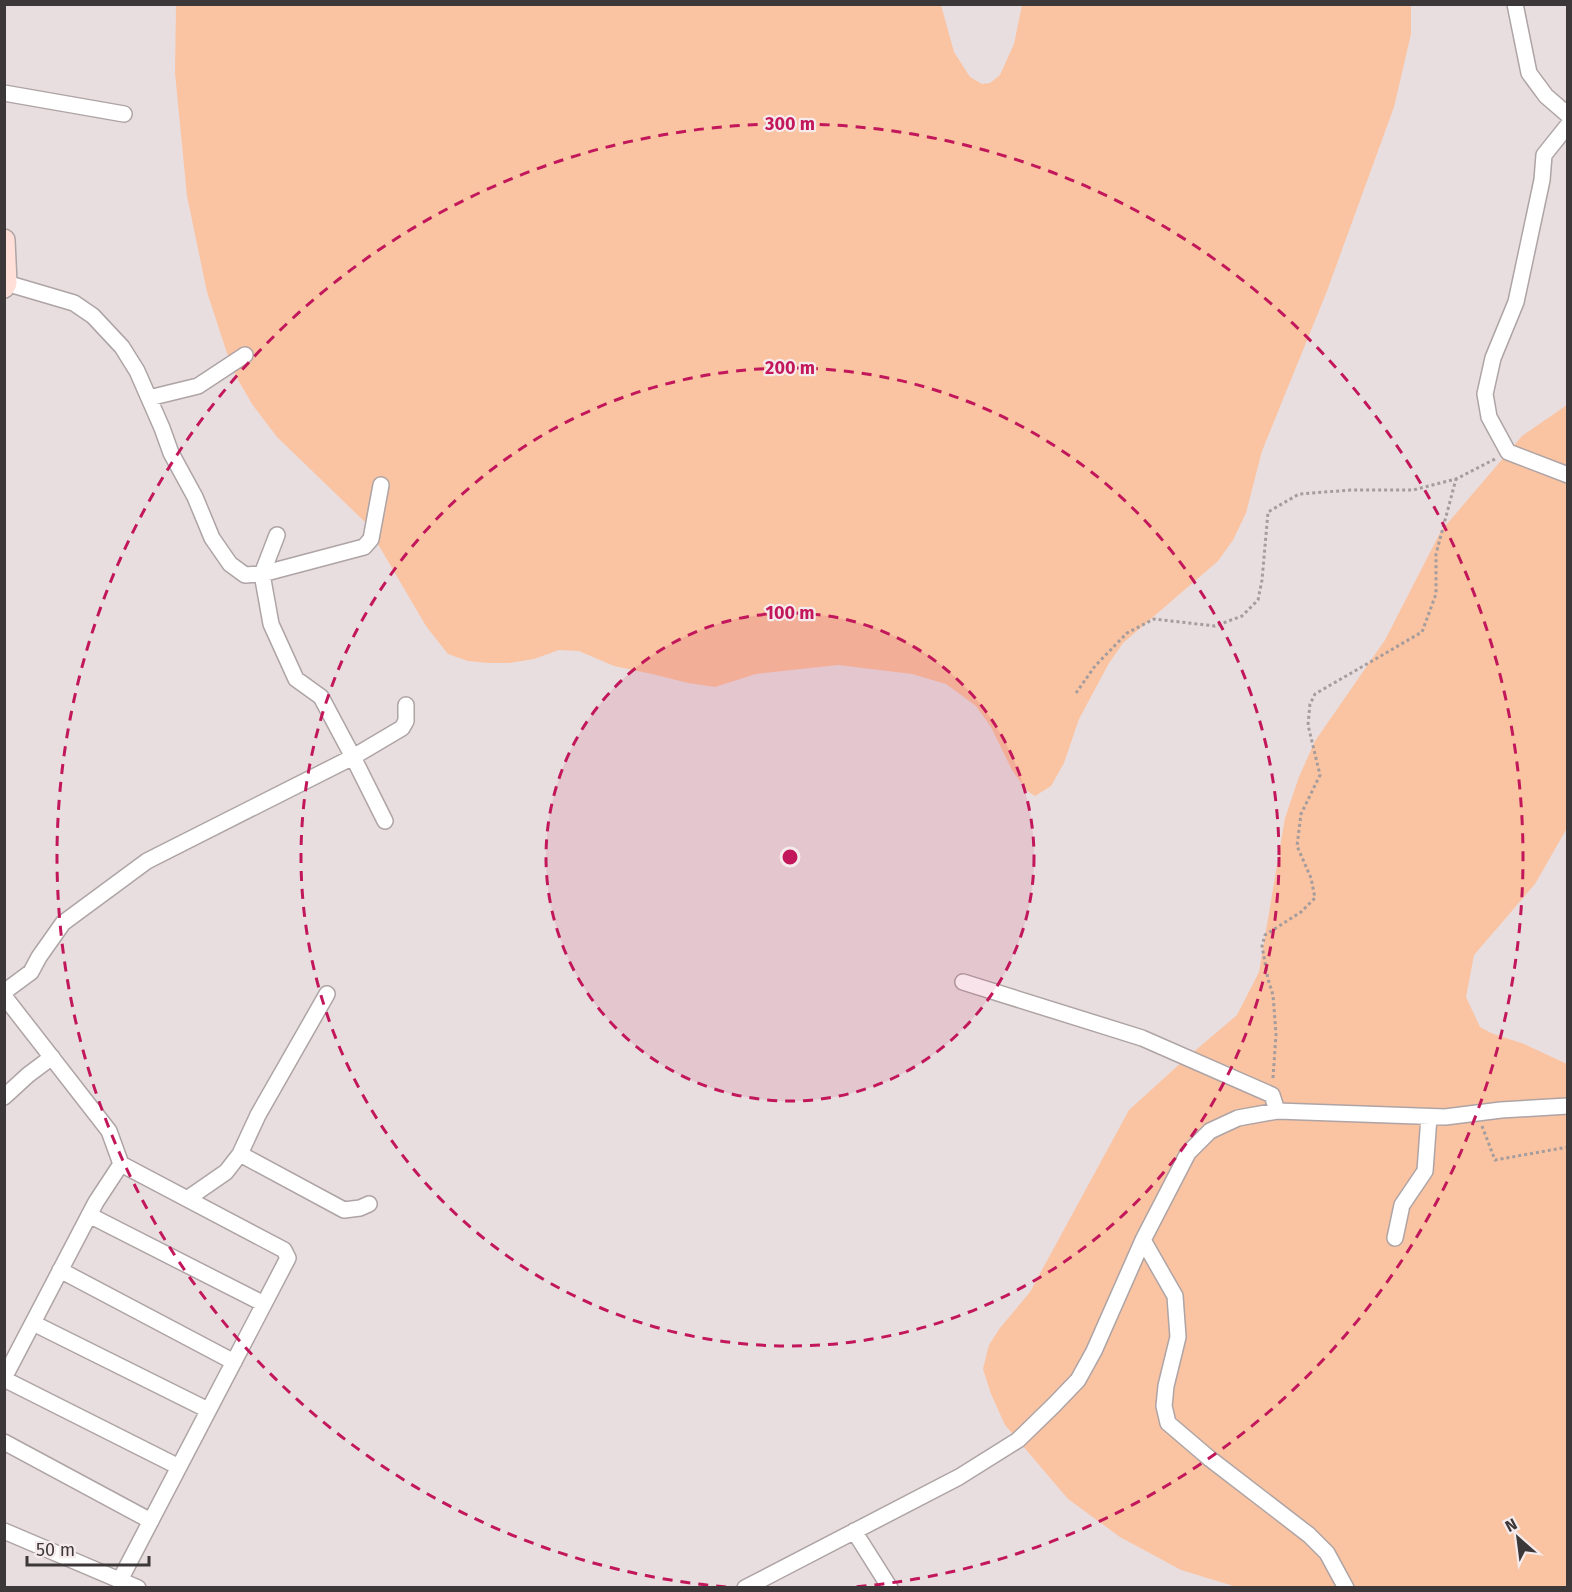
<svg xmlns="http://www.w3.org/2000/svg" width="1572" height="1592" viewBox="0 0 1572 1592" font-family="'Fira Sans',sans-serif">
  <style>
    .green { fill: #fac3a1 }
    .lines { fill: none; stroke-linecap: round; stroke-linejoin: round }
    .minor-casing { stroke: #aea4a5; stroke-width: 18 }
    .secondary-casing { stroke: #aea4a5; stroke-width: 24 }
    .path { stroke: #a49c9d; stroke-width: 3; stroke-dasharray: 3 3; stroke-linecap: butt }
    .minor { stroke: #fff; stroke-width: 15 }
    .secondary { stroke: #ffdfd8; stroke-width: 21 }
    .ring { fill: none; stroke: #c2185b; stroke-width: 3; stroke-dasharray: 10 8 }
    .centre { fill: #c2185b; stroke: #f6ebec; stroke-width: 3 }
    .ring-label { font-size: 18px; text-anchor: middle; font-weight: bold; fill: #c2185b; stroke: #f6ebec; stroke-width: 4.5; stroke-linejoin: round; paint-order: stroke }
  </style>
  <rect width="100%" height="100%" fill="#e9dedf"/>
  <path class="green" d="M176,5H941L954,52L970,77L982,84L990,83L1000,75L1014,44L1022,5H1411V34L1394,107L1327,291L1262,451L1246,513L1233,540L1218,561L1123,643L1109,663L1079,719L1064,763L1051,786L1035,796L1027,791L1012,770L991,727L976,706L946,684L912,674L838,665L756,674L715,687L688,683L652,674L614,666L579,651L559,650L534,659L509,663H489L468,661L448,654L426,626L365,522L277,437L252,404L237,378L226,350L207,292L187,196L175,73Z
    M1567,405V828L1535,884L1474,955L1466,997L1480,1027L1491,1033L1524,1044L1567,1064V1587L1240,1588L1181,1570L1120,1537L1068,1499L1005,1425L991,1394L983,1369L989,1345L1000,1328L1030,1292L1129,1110L1183,1061L1237,1015L1259,972L1285,818L1299,777L1315,741L1385,640L1441,531L1522,436Z"/>
  <g class="lines">
    <g class="minor-casing">
      <path id="minor" d="M1515,4L1529,73L1546,96L1568,115
        M4,93L124,114
        M1568,125L1544,155L1542,180L1516,302L1493,358L1485,394L1489,417L1508,452L1568,475
        M6,283L74,303L93,316L122,347L137,371L162,428L171,453L195,497L212,538L230,564L245,575L262,574L364,547L371,539L381,485
        M149,398L198,386L245,355
        M277,535L262,574L271,624L296,679L321,697L353,757L402,728L406,721V705
        M963,982L1142,1038L1272,1095L1277,1111
        M4,992L31,972L39,957L63,923L147,861L353,757L385,821
        M4,996L109,1131L121,1164L284,1250L288,1258L120,1580
        M4,1097L28,1075L52,1057
        M240,1154L344,1210L360,1208L369,1204
        M187,1199L226,1172L240,1154L258,1115L327,994
        M89,1215L264,1304
        M1395,1238L1402,1205L1425,1171L1429,1117
        M1143,1240L1175,1296L1178,1337L1166,1386L1164,1406L1168,1423L1209,1458L1309,1535L1327,1553L1346,1588
        M60,1270L234,1362
        M33,1323L208,1410
        M4,1378L96,1202L121,1164
        M4,1379L179,1467
        M4,1442L151,1521
        M4,1531L138,1588
        M854,1531L890,1588
        M745,1588L959,1477L1018,1440L1054,1405L1078,1380L1094,1351L1143,1240L1188,1153L1210,1131L1238,1118L1277,1111L1445,1117L1501,1110L1568,1106"/>
    </g>
    <g class="secondary-casing">
      <path id="secondary" d="M4,240L6,283L4,287"/>
    </g>
    <path class="path" d="M1076,693L1095,666L1127,633L1154,619L1215,626L1242,616L1258,600L1262,580L1268,512L1299,494L1351,490H1413L1456,479L1495,459
      M1273,1078L1276,1034L1273,995L1268,979L1262,946L1265,935L1301,912L1315,898L1311,878L1297,846L1301,814L1320,775L1308,725L1310,704L1315,694L1422,632L1436,594V554L1456,479
      M1482,1126L1495,1160L1568,1147"/>
    <use href="#minor" class="minor"/>
    <use href="#secondary" class="secondary"/>
  </g>
  <circle cx="790" cy="857" r="244" fill="#c2185b" fill-opacity=".12"/>
  <g class="ring">
    <circle cx="790" cy="857" r="244"/>
    <circle cx="790" cy="857" r="489"/>
    <path d="M726 1587A733 733 0 1 1 854 1587"/>
  </g>
  <circle cx="790" cy="857" r="9" class="centre"/>
  <g class="ring-label">
    <text x="790" y="130">300 m</text>
    <text x="790" y="374">200 m</text>
    <text x="790" y="619">100 m</text>
  </g>
  <rect width="1572" height="1592" fill="none" stroke="#3c3839" stroke-width="12"/>
  <g transform="translate(1518 1538) rotate(332)" stroke="#f6ebec" stroke-width="4.5" paint-order="stroke">
  <path d="M0-4.5L10 22L0 15L-10 22Z" fill="#3c3839"/>
  <text y="-9" font-size="16" font-weight="bold" text-anchor="middle" fill="#3c3839">N</text>
  </g>
  <path d="M27 1556v9h122v-9" fill="none" stroke="#3c3839" stroke-width="3"/>
  <text x="36" y="1556" font-size="18" fill="#3c3839" stroke="#f6ebec" stroke-width="4.5" paint-order="stroke">50 m</text>
</svg>
